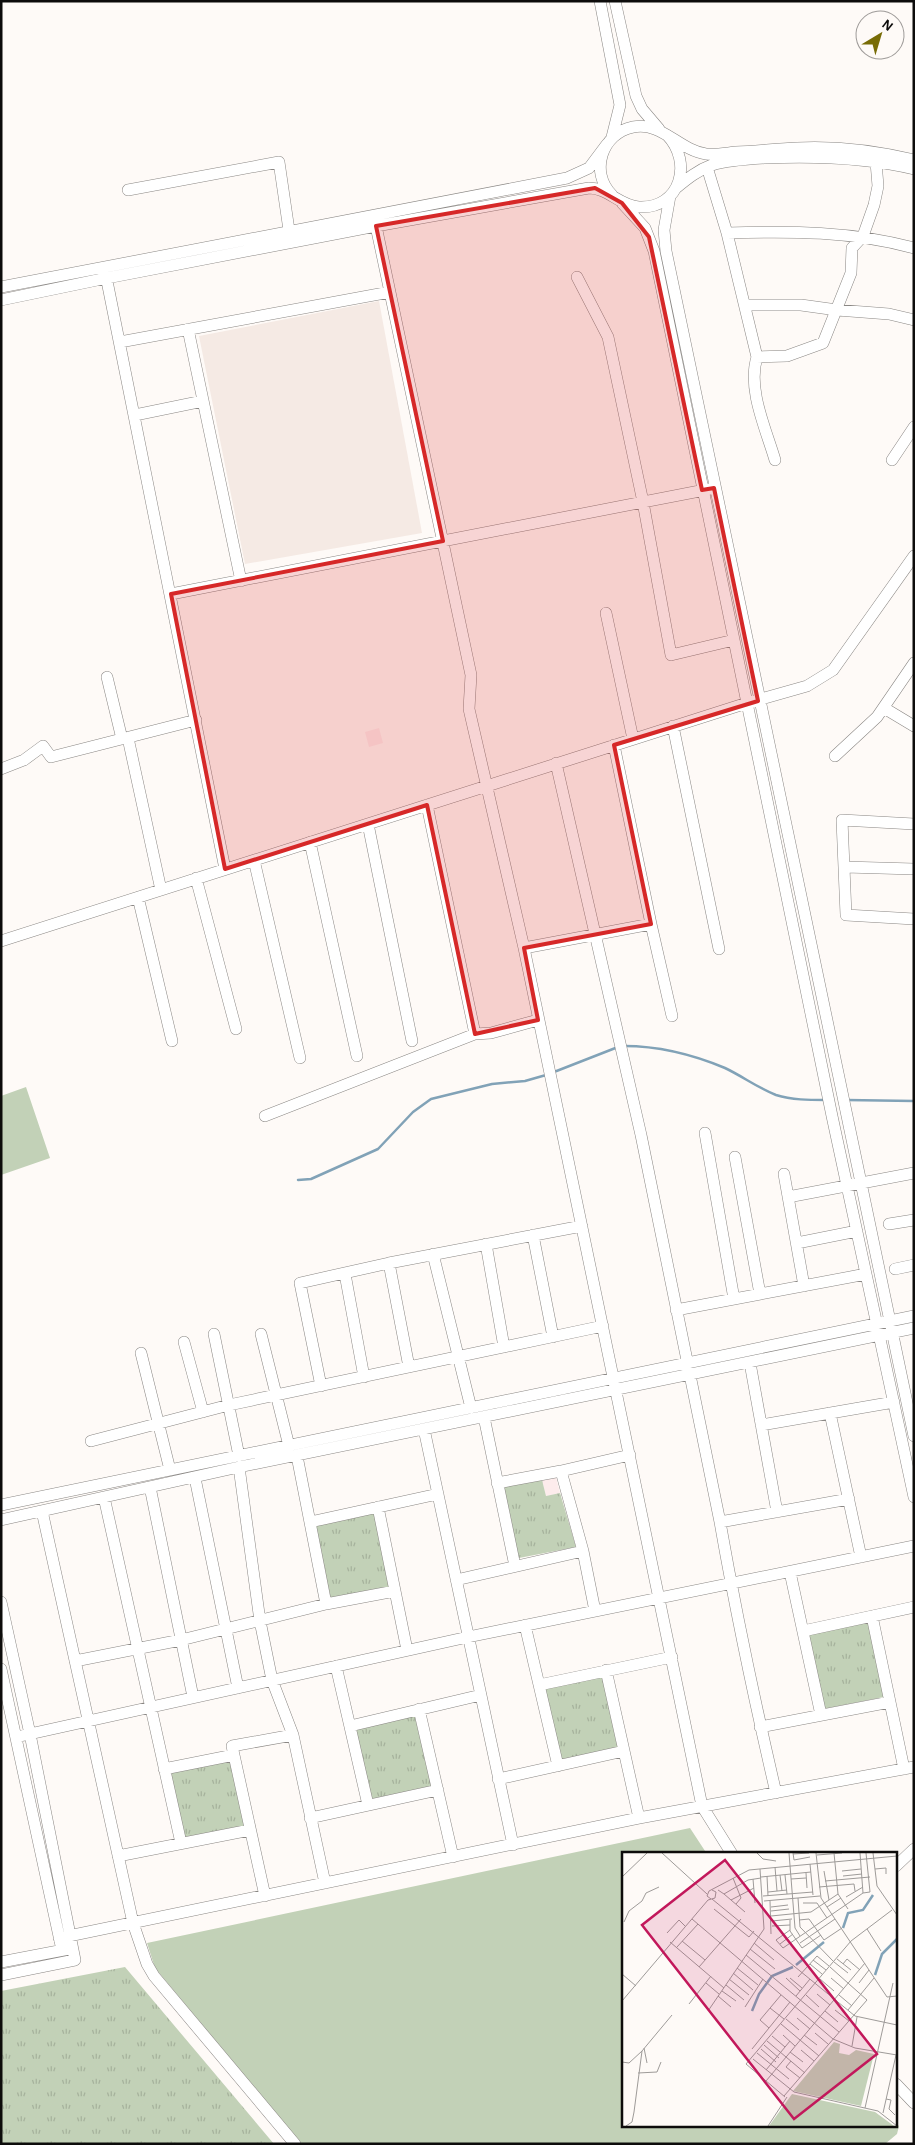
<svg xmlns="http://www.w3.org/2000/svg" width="915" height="2145" viewBox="0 0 915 2145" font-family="'Alegreya Sans',sans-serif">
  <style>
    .commercial { fill: #fdecec }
    .built { fill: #f5eae4 }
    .grass { fill: url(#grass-tufts) }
    .pitch { fill: #c2d1b7 }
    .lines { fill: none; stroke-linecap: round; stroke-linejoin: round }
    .stream { stroke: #81a2b7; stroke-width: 2.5 }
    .minor-casing { stroke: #8a8784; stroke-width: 12 }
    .minor { stroke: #fff; stroke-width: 11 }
    .marked { fill: #d62828; fill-opacity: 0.2; stroke: #d62828; stroke-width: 4; stroke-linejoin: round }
    .inset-river { fill: none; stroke: #81a2b7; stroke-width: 2.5 }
    .inset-road { fill: none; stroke: #9e9b99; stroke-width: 1 }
    .view { fill: #c2185b; fill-opacity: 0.15; stroke: #c2185b; stroke-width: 2.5 }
    .inset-edge { fill: none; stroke: #0d0c0b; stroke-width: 2.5 }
  </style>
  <defs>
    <pattern id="grass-tufts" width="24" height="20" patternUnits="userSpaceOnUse" patternTransform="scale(1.25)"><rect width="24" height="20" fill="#c2d1b7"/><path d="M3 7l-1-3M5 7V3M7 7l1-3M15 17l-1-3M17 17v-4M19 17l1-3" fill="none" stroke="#a6b29c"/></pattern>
  </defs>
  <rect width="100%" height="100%" fill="#fefaf7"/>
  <path class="commercial" d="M379,728L383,743L369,747L365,732Z
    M556,1477L560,1493L546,1496L542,1480Z"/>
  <path class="built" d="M379,301L422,533L245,564L199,336Z"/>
  <path class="grass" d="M542,1480L546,1496L560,1493L576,1547L519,1558L503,1487Z
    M374,1512L390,1588L331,1600L315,1525Z
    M868,1622L884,1697L824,1709L808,1634Z
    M602,1677L618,1748L561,1760L545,1689Z
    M416,1715L432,1786L372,1800L356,1729Z
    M230,1759L245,1828L185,1840L170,1771Z
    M125,1967L274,2144H1V1991Z"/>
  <path class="pitch" d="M26,1087L50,1158L1,1175V1096Z
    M690,1828L707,1854H624V2126H896V2123L899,2126L897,2134L885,2144H301L155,1968L147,1943Z"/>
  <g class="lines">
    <path class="stream" d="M624,1046C657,1046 694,1055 725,1068C742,1076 758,1088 776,1095C792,1100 809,1100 826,1100
      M554,1072L618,1047
      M846,1100L914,1101
      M298,1180L311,1179L378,1149L413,1112L431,1099L492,1084L525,1081L546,1075"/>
    <g class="minor-casing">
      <path id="minor" d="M600,1L620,105L612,137
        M615,1L636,96L642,109L659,129
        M707,167L727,233C790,231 852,231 914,248
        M676,188C687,179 698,170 712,165C728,160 747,159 765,158C814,156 865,157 914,169
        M128,190L279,162L290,237
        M612,195C589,172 602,133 633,127C661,121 679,150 706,154C716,155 726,153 736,152C756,151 777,149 797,148C835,146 876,151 914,160
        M670,196L664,230L666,251L914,1436
        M622,203L645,228L654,251L832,1116L914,1497
        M376,226L471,675L469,709L524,948L702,1806L732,1854
        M727,233L757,357C747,389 766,429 775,460
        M105,271L225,869
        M577,277L608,337L643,502L671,655L734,640
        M1,287L567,178L589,168L607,144
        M1,300L107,278L376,226L589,188C608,188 620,206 639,207C681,209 693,162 667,135
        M745,305H801L837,310L889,314L914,320
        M188,329L241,581
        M120,342L390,292
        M757,357L787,356L823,343L851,273L852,248L863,236L874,205L878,186L876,162
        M135,415L203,401
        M892,460L914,427
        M171,594L710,489
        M606,613L633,739
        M107,677L122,739
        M884,708L914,726
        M673,726L719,949
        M128,738L161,890
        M614,745L651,924L672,1016
        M835,756L877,717L914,663
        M556,763L641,1135L720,1522C736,1613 755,1703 776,1793
        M1,769L24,760L43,746L51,757L196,720
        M427,805L475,1034
        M368,824L412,1041
        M914,824L842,820L846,915L914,919
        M310,842L357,1056
        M254,860L300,1058
        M845,867L914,869
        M196,878L236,1029
        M138,897L172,1041
        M1,941L747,703L807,686L833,670L914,556
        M524,948L651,924
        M265,1116L475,1034L491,1033L538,1020
        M705,1133L734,1299
        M735,1157L760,1294
        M784,1174L804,1286
        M788,1197L914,1173
        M889,1224L914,1220
        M533,1235L553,1337
        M797,1243L857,1231
        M486,1244L504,1347
        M433,1254L471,1408
        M389,1263L409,1367
        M895,1269L914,1265
        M345,1274L364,1377
        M676,1310L866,1274
        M214,1334L239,1456
        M261,1334L289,1446
        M184,1342L203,1412
        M141,1353L170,1470
        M750,1363L777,1512
        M321,1386L300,1283L389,1263L582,1226
        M830,1413L861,1557
        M484,1417L515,1566
        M761,1425L894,1402
        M424,1429L513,1845
        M91,1441L229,1405L603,1326
        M297,1456L326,1604
        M239,1467L260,1621L272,1680L293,1735L325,1883
        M561,1471L583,1551L595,1611
        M195,1478L238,1688
        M497,1483L561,1471L630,1455
        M150,1487L193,1697
        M104,1497L181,1843
        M1,1505L914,1316
        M378,1507L407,1650
        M42,1511L133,1923L147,1964L154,1976L295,2144
        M1,1520L239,1467L914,1328
        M310,1522L438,1494
        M720,1522L849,1499
        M790,1572L821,1715
        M456,1580L583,1551
        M1,1602L30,1734L75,1960L1,1975
        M872,1616L904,1769
        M525,1625L558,1766
        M803,1631L914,1607
        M75,1661L181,1640L326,1604L395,1591
        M336,1666L368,1805
        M1,1669L62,1950
        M606,1670L639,1818
        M539,1685L672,1657
        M419,1709L453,1857
        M350,1726L481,1695
        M760,1727L890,1702
        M16,1737L468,1637L914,1546
        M164,1769L234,1755
        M498,1779L624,1751
        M310,1818L438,1790
        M118,1856L250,1830
        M896,1866L914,1849
        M265,1896L232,1746L293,1735
        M59,1938L639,1818L914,1767
        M1,1962L69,1949
        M896,2084L914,2103"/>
    </g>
    <use href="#minor" class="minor"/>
  </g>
  <path class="marked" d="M595,188L622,203L649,237L702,490L714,488L758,701L614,745L651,924L524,948L538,1020L475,1034L427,805L225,869L171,594L443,541L376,226Z"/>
  <g transform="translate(622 1852)">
    <rect width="275" height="275" fill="#fefaf7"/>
    <path d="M170,242L253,260L272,274H147Z" fill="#c2d1b7"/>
    <path d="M212,190L218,192L217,201L227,203L234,198L252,202L239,254L171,239Z" fill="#c2d1b7"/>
    <path class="inset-river" d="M221,76L226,61L241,58L251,43M174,113L202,90M253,123L260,102L275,87M130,159L137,142L150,124L171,115"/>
    <path class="inset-road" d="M40,1L85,42M135,1L141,7L154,9M167,1L173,76L178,84M171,1L172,8L188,5M194,1L199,46L265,145L275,144M212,1L216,42L226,57M238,1L241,41M251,1L255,34L275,63M171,2L187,1M195,3L220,1M188,12L191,43M153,15L155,39M253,17L264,16V22M202,19L207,48M220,19L239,17M184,21L185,36M158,23L160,39M163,23L165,42M145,24L146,44M221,24L240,22M0,25L25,1M139,25L189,20M111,26L119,46L114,52M131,27L133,51M169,27L184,26M203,29L248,25M197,35L232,32L233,39M96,38L102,42L126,28L139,26M146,40L165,38M102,42L123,60M141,44L191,40M224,45L241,35M176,46L178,75L211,109M89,47L85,44L87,39L127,18L275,4M90,47L233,164L275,173M109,48L132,36M142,49L198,44M148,49L149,82M181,51H195L205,66M149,55L166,53M205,55L219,46M92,57L127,85L132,79M149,59L167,57M149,64L189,60L216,42M70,67L211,187L233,196L275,203M168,68V79L180,96L199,83M177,68L187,67L202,88L220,76M150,69L170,67M2,70L7,59L20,49L24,41L37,35M150,74L168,73M245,77L259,99M168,78L154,88L161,96L241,41L248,40L244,1M45,81L57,68L63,74M60,89L83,108M48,90L102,136M132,91L152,108M178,91L213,67M158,92L171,82M55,95L76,72M128,97L153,117M124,103L217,180M215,107L229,118M191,108L204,118M212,110L226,121M188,112L200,122M221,112L225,107L238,118M77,115L119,67M115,116L136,133M111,121L131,138M0,122L14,134M176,125L195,104L207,114M164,126L178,139M168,126L180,136M209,126L222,137M107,127L127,143M198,127L212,139M84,131L97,142M237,131L247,118M104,133L122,148M100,139L114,149M195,142L208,153M184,143L197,155M217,143L230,154M96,144L109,155M174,144L188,127M0,149L86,48L93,46L94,40L90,38M67,152L89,124M123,155L141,127M148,156L162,167M213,158L227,169M226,158L252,126M86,159L142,77L138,17M203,159L216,170M175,166L188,177M164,167L177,178M159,172L197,204M147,176L138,168L159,143M193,181L206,192M161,183L173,194M182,183L195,193M150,184L163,195M145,189L183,221M142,193L157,206M230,194L235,165M22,196L25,211M130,197L168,150M139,197L154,210M179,198L192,209M168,200L181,210M135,201L167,227M131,207L172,240L256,259L275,274M169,209L164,215L178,226M0,210L7,211L20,199M144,218L168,189M16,221L35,220L39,210M144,229L243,111M162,244L245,148L208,115M163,245L124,212L229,89L270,58M264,247L269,248L267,257L273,263M243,256L271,131M261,261L274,203M4,274L10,270L12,260L20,199L50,163M146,274L165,245"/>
    <path class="view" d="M103,8L255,202L172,267L20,73Z"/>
    <rect width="275" height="275" class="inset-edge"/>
  </g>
  <rect width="915" height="2145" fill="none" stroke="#0d0c0b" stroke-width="5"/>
  <g transform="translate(880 35) rotate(38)"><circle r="24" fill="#fefaf7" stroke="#9e9b99"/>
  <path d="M0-4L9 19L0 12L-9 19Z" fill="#786c06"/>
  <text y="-8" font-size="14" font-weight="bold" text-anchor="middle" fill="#0d0c0b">N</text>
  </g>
</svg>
